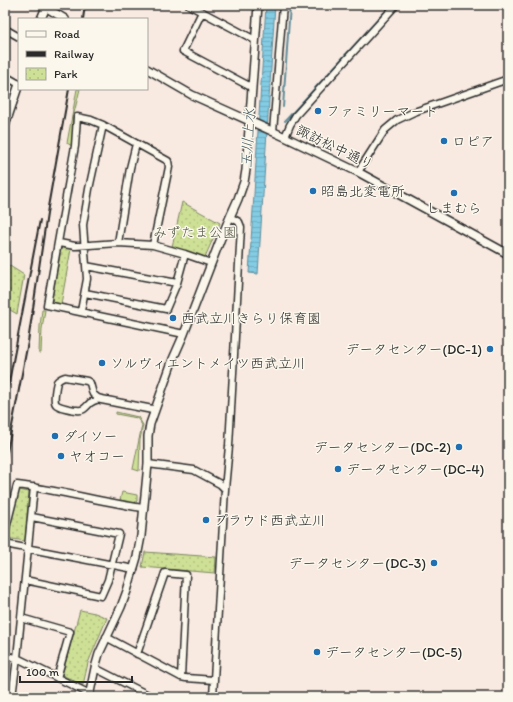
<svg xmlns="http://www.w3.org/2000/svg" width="513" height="702" viewBox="0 0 513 702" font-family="Itim,'Klee One',sans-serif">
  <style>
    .green { fill: #cee095; stroke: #7c8660 }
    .park { fill: url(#park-dots); stroke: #7c8660 }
    .water { fill: url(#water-rules); stroke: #608c99 }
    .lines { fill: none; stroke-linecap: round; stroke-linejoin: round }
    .stream { stroke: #608c99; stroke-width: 2 }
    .minor-casing { stroke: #2b2b2b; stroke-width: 9 }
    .tertiary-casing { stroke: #2b2b2b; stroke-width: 10 }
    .minor { stroke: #fbf7ec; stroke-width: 6 }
    .tertiary { stroke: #fbf7ec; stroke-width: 7 }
    .rail { stroke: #2b2b2b; stroke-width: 2 }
    .poi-dot { fill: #1f6fb2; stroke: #fbf7ec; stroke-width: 1.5 }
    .labels { text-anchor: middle; stroke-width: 3; stroke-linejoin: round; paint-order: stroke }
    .poi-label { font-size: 14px; fill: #2b2b2b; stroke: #fbf7ec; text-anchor: start }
    .street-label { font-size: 14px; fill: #2b2b2b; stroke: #fbf7ec }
    .park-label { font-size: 14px; fill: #545846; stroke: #fbf7ec }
    .water-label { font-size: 15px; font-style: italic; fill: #455b62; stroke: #fbf7ec }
  </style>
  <defs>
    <pattern id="park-dots" width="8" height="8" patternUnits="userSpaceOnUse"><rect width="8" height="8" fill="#cee095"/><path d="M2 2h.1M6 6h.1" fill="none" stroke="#b1c081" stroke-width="1.8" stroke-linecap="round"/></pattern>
    <pattern id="water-rules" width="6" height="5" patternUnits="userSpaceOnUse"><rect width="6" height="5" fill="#83cce3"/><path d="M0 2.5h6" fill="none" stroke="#71afc3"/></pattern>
  </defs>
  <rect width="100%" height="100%" fill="#f9eae1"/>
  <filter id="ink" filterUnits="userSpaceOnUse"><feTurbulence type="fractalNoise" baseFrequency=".025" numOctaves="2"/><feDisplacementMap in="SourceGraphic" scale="8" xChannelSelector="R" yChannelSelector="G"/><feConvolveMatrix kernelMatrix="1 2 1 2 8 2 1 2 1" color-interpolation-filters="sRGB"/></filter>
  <g filter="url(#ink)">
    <path class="green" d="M77,89H80L73,117L72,146L67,143Z
      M42,310H45L42,329L41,353H39L40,326Z
      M116,412L138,417L143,425L140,440L139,471L133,469L142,425L137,418L116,414Z
      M122,492L137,495V501L134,503L120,500Z"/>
    <path class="park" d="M182,202L220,223L205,257L172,247Z
      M63,247L71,249L61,304L53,302L52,298L61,249Z
      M5,263L24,275L17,314L5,307Z
      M19,490L29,492L25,541L7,538Z
      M145,552L216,557L215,573L142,567Z
      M80,610L95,613L107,618L88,663L83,685L62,675Z"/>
    <path class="water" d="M266,5H275L258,274L249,273Z"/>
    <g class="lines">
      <path class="stream" d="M283,107L290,5
        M285,121L391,5"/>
      <g class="minor-casing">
        <path id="minor" d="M189,5L255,40
          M202,12L183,51L251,87
          M5,29L19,37
          M5,76L19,84
          M5,99L13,103
          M273,132L283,5
          M285,137L290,125L296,115L396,5
          M358,172L385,130L397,120L414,112L508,79
          M59,243L75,246L118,243L153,245L185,254L211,263
          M118,243L130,168L136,144
          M153,245L169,167L168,161L103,125L91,120L77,117L75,146L47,305L184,334
          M86,266L177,283
          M85,293L166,309L177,283L185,254
          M81,311L87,279L83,225L89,189L103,125
          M65,377L87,381L90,383L93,394L99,399C96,400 93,401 90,403C86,407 84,411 77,410C73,410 58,407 56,404C53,401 56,386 57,382C59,379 62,378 65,377Z
          M148,464L194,470L220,484L225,489
          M5,532L17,485C59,490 101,502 143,508
          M5,544L134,569
          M25,580L101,596L108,580L119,534L32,517
          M21,618L70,632L57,678
          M106,637L181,677L186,678L214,680
          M137,654L165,573L186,575L181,677
          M5,656L17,658L90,694
          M95,668L152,697
          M12,697L17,658L34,487
          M213,697L225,489L229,446L241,227L239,222L230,217"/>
      </g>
      <g class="tertiary-casing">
        <path id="tertiary" d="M42,5L65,19
          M41,19L46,7
          M147,69L192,95L285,137L358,172L508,254
          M5,126L19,84
          M99,399L155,410
          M89,697L95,668L99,654L121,607L127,591L137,557L141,536L148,464V436L150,424L173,359L184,334L221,238L230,217L238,199L244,182L246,170L258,5"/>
      </g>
      <use href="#minor" class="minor"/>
      <use href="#tertiary" class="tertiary"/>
      <path class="rail" d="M83,19L85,5
        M5,403L40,220
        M5,463L28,342L48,207L69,89"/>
    </g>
  </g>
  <g class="poi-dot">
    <circle cx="318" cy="111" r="4"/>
    <circle cx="444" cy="141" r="4"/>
    <circle cx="313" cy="191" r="4"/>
    <circle cx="454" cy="193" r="4"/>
    <circle cx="173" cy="318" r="4"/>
    <circle cx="490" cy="349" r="4"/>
    <circle cx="102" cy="363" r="4"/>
    <circle cx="55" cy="436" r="4"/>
    <circle cx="459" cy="447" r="4"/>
    <circle cx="61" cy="456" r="4"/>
    <circle cx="338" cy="469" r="4"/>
    <circle cx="206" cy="520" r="4"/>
    <circle cx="434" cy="563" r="4"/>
    <circle cx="317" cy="652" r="4"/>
  </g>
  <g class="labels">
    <g class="poi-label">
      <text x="326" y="116">ファミリーマート</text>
      <text x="452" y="146">ロピア</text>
      <text x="321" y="196">昭島北変電所</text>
      <text x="454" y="213" text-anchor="middle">しまむら</text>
      <text x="181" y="323">西武立川きらり保育園</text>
      <text x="482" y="354" text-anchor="end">データセンター(DC-1)</text>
      <text x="110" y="368">ソルヴィエントメイツ西武立川</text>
      <text x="63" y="441">ダイソー</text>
      <text x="451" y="452" text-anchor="end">データセンター(DC-2)</text>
      <text x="69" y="461">ヤオコー</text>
      <text x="346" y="474">データセンター(DC-4)</text>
      <text x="214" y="525">プラウド西武立川</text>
      <text x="426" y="568" text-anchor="end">データセンター(DC-3)</text>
      <text x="325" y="657">データセンター(DC-5)</text>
    </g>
    <g class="street-label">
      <text transform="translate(335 147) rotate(26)" y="5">諏訪松中通り</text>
    </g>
    <g class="park-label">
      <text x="195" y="237">みずたま公園</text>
    </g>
    <g class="water-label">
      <text transform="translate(248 138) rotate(-86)" y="5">玉川上水</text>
    </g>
  </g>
  <rect width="513" height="702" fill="none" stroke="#fbf7ec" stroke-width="20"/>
  <rect x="10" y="10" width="493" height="682" fill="none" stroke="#2b2b2b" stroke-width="1.5" filter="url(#ink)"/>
  <rect x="18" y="18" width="130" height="72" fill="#fbf7ec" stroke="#a8a59f"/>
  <rect x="26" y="31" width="20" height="6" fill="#fbf7ec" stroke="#a8a59f"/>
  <text x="54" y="38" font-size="12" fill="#2b2b2b">Road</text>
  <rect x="26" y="51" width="20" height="6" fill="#2b2b2b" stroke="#a8a59f"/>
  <text x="54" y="58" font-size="12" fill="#2b2b2b">Railway</text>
  <rect x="26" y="68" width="20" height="12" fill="url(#park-dots)" stroke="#a8a59f"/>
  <text x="54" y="78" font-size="12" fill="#2b2b2b">Park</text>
  <path d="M20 676v6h112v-6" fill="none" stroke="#2b2b2b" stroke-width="2"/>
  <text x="26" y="676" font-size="12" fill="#2b2b2b" stroke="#fbf7ec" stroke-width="3" paint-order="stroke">100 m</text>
</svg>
